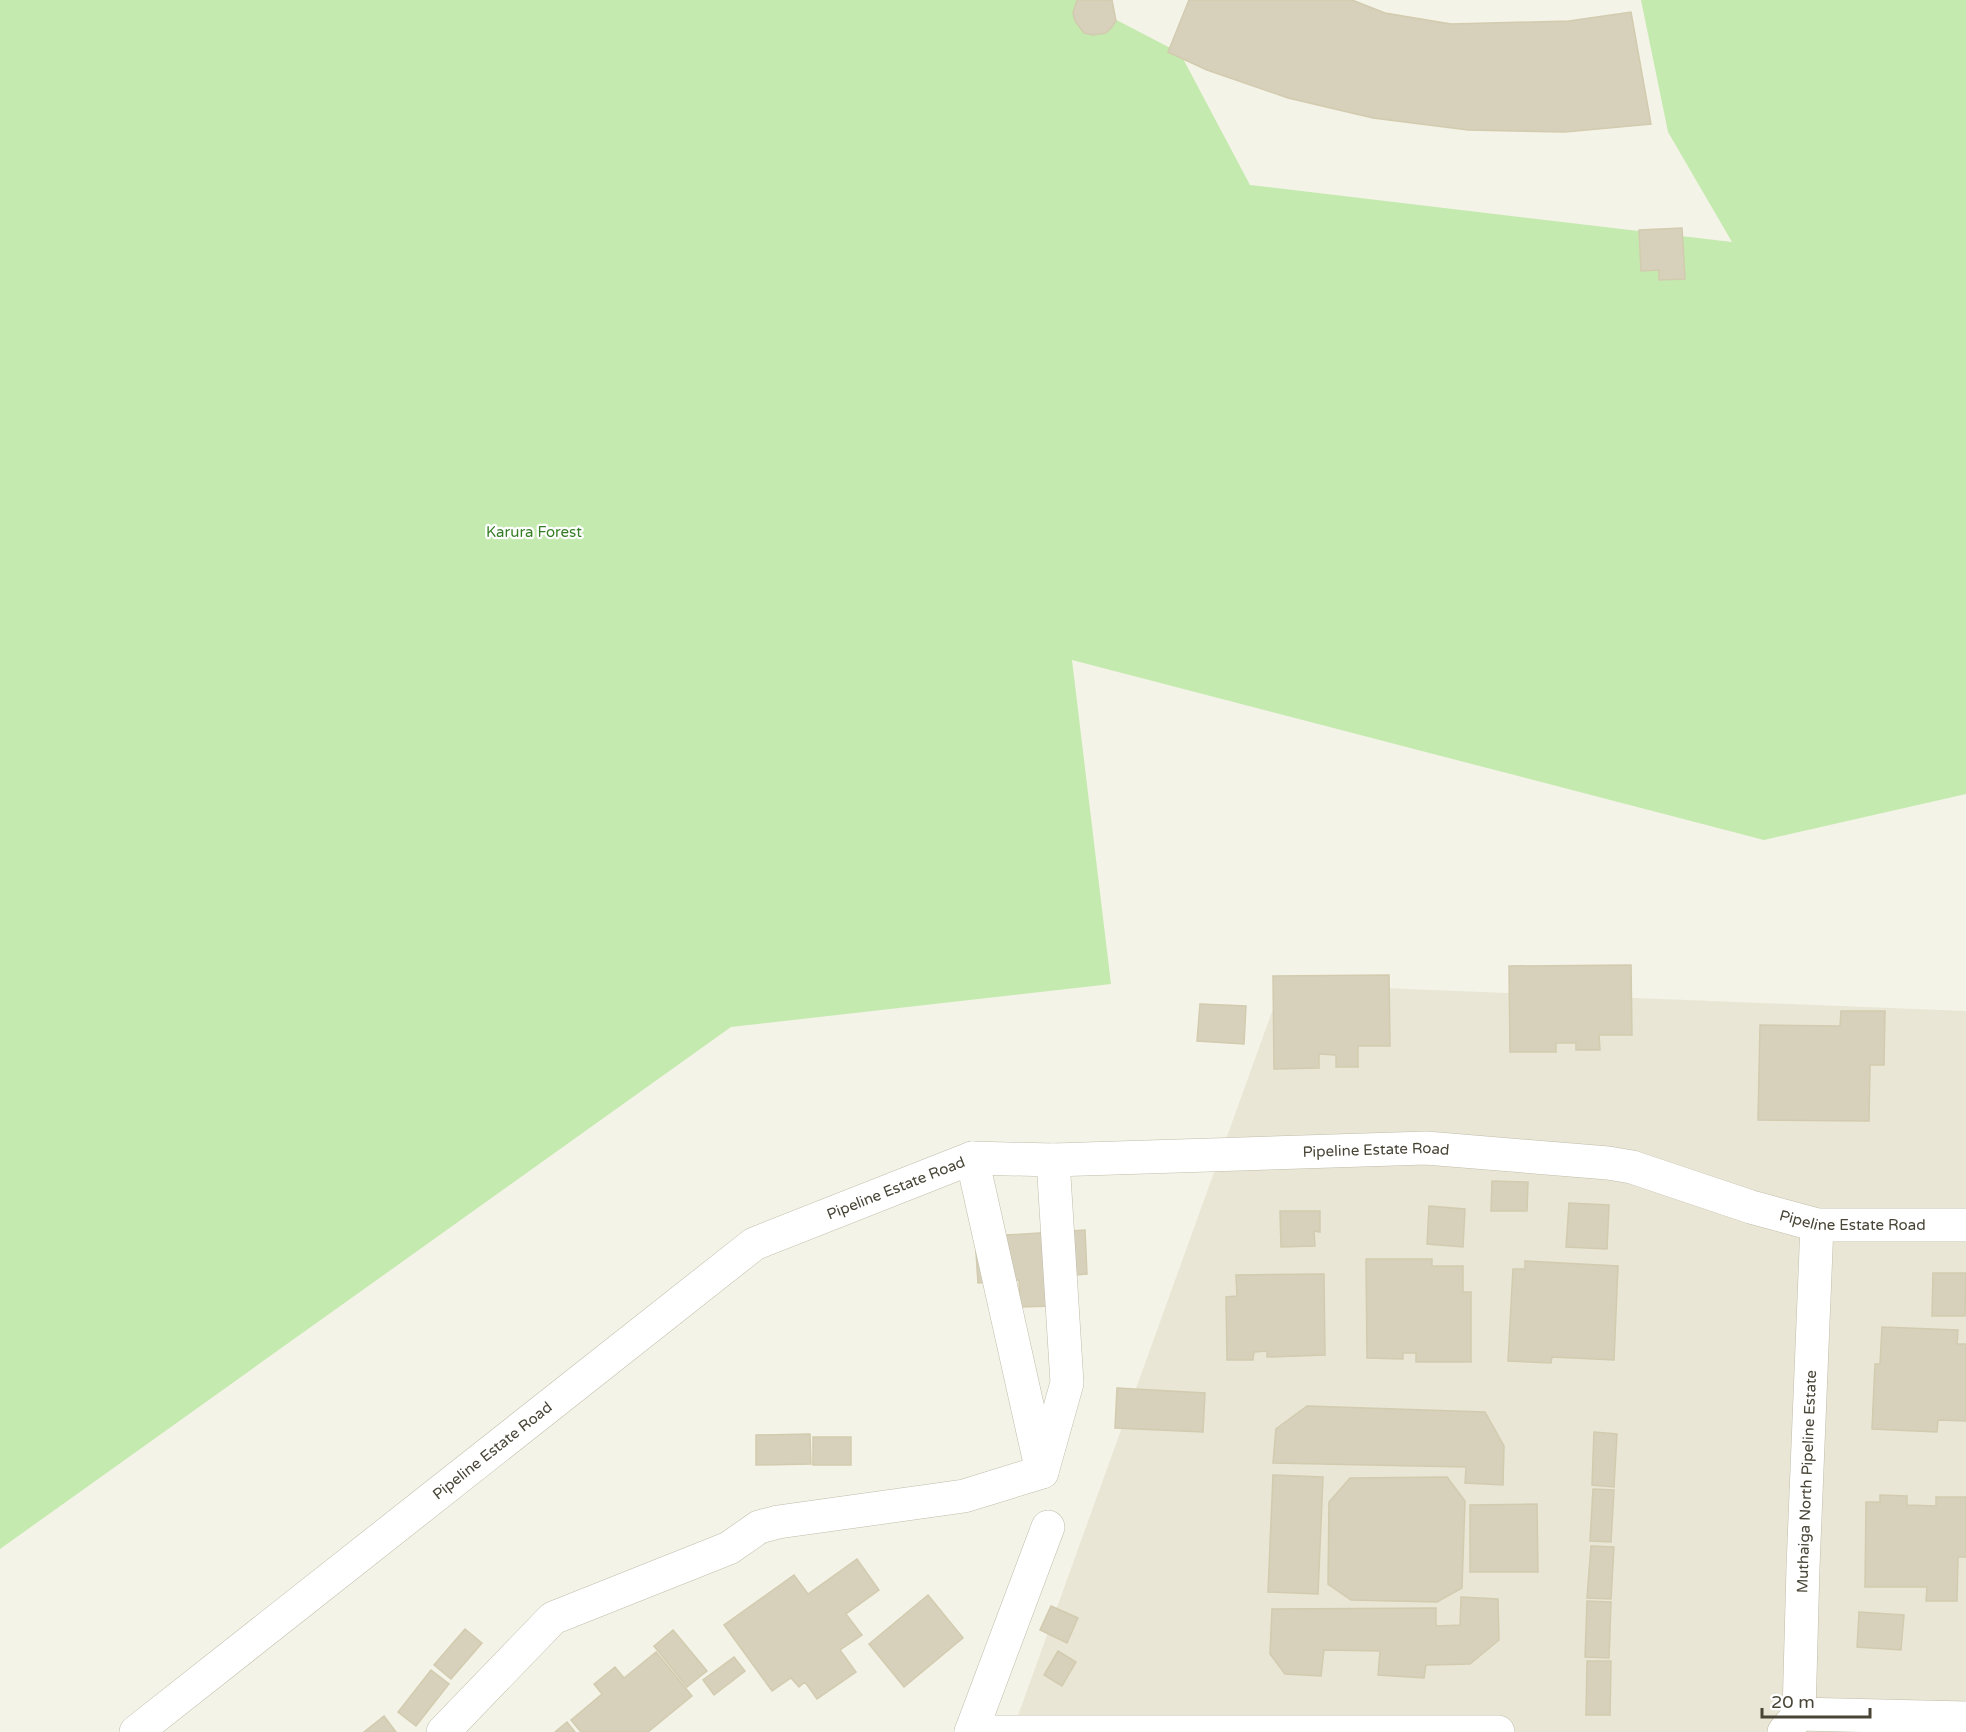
<svg xmlns="http://www.w3.org/2000/svg" width="1966" height="1732" viewBox="0 0 1966 1732" font-family="'Varela Round',sans-serif">
  <style>
    .residential { fill: #e9e6d5 }
    .green { fill: #c4eaaf }
    .building { fill: #d7d1bc; stroke: #d2cbaf; stroke-width: 1.5 }
    .lines { fill: none; stroke-linecap: round; stroke-linejoin: round }
    .minor-casing { stroke: #c0bdaa; stroke-width: 34 }
    .minor { stroke: #fff; stroke-width: 33 }
    .labels { text-anchor: middle; stroke-width: 4.5; stroke-linejoin: round; paint-order: stroke }
    .park-label { font-size: 15px; fill: #367d26; stroke: #fff }
    .street-label { font-size: 15px; fill: #484436; stroke: #fff }
  </style>
  <rect width="100%" height="100%" fill="#f4f3e7"/>
  <path class="residential" d="M1282,984L1966,1011V1732H1012Z"/>
  <path class="green" d="M0,0H1078L1180,53L1250,185L1732,242L1668,132L1641,0H1966V794L1764,840L1072,660L1111,984L731,1027L0,1549Z"/>
  <path class="building" d="M1077,0H1112L1116,21L1112,27L1106,33L1093,35L1084,33L1075,21L1073,13Z
    M1189,0H1352L1385,13L1451,24L1569,21L1631,12L1651,124L1565,132L1468,130L1373,118L1288,98L1207,70L1168,52Z
    M1682,228L1685,279L1659,280V270L1641,271L1639,230Z
    M1631,965L1632,1035H1599L1600,1050H1576V1043H1556V1052H1510L1509,966Z
    M1389,975L1390,1046H1358V1067H1336V1055L1319,1054V1068L1274,1069L1273,976Z
    M1200,1004L1246,1006L1244,1044L1197,1041Z
    M1841,1011H1885L1884,1065H1870L1869,1121L1758,1120L1760,1025L1840,1026Z
    M1492,1181L1528,1182L1527,1211H1491Z
    M1569,1203L1609,1205L1607,1249L1566,1247Z
    M1429,1206L1465,1209L1463,1247L1427,1244Z
    M1280,1211H1320V1232L1314,1231L1315,1246L1281,1247Z
    M1085,1230L1087,1274L1049,1277L1051,1306L1020,1307L1019,1280L978,1283L975,1237Z
    M1366,1259H1432V1266H1463V1292H1471V1362H1416V1353H1403V1359L1367,1358Z
    M1525,1261L1618,1266L1614,1360L1552,1357L1551,1363L1508,1361L1513,1269H1525Z
    M1933,1273H1966L1965,1316H1932Z
    M1324,1274L1325,1355L1267,1357V1351L1254,1352L1253,1360H1227L1226,1297L1237,1296L1236,1275Z
    M1882,1327L1958,1330L1957,1344H1966V1421L1938,1420L1937,1432L1872,1429L1875,1364H1880Z
    M1117,1388L1205,1393L1203,1432L1115,1428Z
    M1307,1406L1485,1412L1504,1446L1503,1485L1465,1483L1466,1467L1273,1463L1276,1429Z
    M1594,1432L1617,1434L1614,1487L1592,1485Z
    M810,1434L811,1464L756,1465V1435Z
    M813,1437H851V1465H813Z
    M1273,1475L1323,1477L1318,1594L1268,1592Z
    M1447,1477L1465,1501L1462,1588L1437,1602L1351,1600L1328,1584L1329,1502L1350,1478Z
    M1593,1489L1614,1490L1611,1542L1590,1541Z
    M1880,1495L1907,1496V1505L1936,1506V1497H1966V1557H1958L1957,1601H1926L1927,1587H1865L1866,1502H1880Z
    M1537,1504L1538,1572H1470V1505Z
    M1591,1546L1614,1547L1611,1599L1587,1598Z
    M857,1559L879,1590L846,1614L862,1635L840,1650L856,1672L817,1699L805,1682L799,1687L791,1678L772,1691L724,1625L794,1575L808,1594Z
    M928,1595L963,1638L904,1687L869,1644Z
    M1461,1597L1498,1599L1499,1640L1470,1664L1426,1665L1424,1678L1378,1675L1380,1651L1324,1650L1321,1676L1285,1674L1270,1654L1272,1609L1436,1608V1626L1460,1625Z
    M1587,1601L1611,1602L1609,1658L1585,1657Z
    M1051,1606L1078,1618L1067,1643L1040,1630Z
    M1859,1612L1904,1615L1901,1650L1857,1647Z
    M465,1629L482,1643L451,1679L434,1665Z
    M673,1630L707,1671L687,1687L654,1646Z
    M1058,1651L1076,1662L1062,1686L1044,1675Z
    M656,1652L692,1696L648,1732H581L571,1720L602,1694L594,1684L615,1667L624,1678Z
    M734,1657L745,1671L714,1695L703,1680Z
    M1587,1661H1611L1610,1715H1586Z
    M431,1670L449,1684L416,1726L398,1712Z
    M384,1716L396,1732H364Z
    M567,1722L575,1732H555Z"/>
  <g class="lines">
    <g class="minor-casing">
      <g id="minor">
        <path d="M972,1158L1042,1472L1067,1383L1053,1160"/>
        <path d="M1799,1714L1966,1718"/>
        <path id="s1" d="M136,1732L754,1244L972,1158L1053,1160L1426,1148L1608,1163L1632,1167L1751,1207L1817,1225H1966"/>
        <path d="M443,1732L553,1618L729,1548L759,1527L778,1522L964,1496L1042,1472"/>
        <path d="M971,1732H1498"/>
        <path d="M971,1732L1048,1527"/>
        <path id="s2" d="M1784,1732L1799,1714L1803,1567L1817,1225"/>
      </g>
    </g>
    <use href="#minor" class="minor"/>
  </g>
  <g class="labels">
    <g class="park-label">
      <text x="534" y="537">Karura Forest</text>
    </g>
    <g class="street-label">
      <text dy="5" stroke="none"><textPath href="#s1" startOffset="1426">Pipeline Estate Road</textPath></text>
      <text dy="5" stroke="none"><textPath href="#s1" startOffset="940">Pipeline Estate Road</textPath></text>
      <text dy="5" stroke="none"><textPath href="#s1" startOffset="1912">Pipeline Estate Road</textPath></text>
      <text dy="5" stroke="none"><textPath href="#s1" startOffset="454">Pipeline Estate Road</textPath></text>
      <text dy="5" stroke="none"><textPath href="#s2" startOffset="256">Muthaiga North Pipeline Estate</textPath></text>
    </g>
  </g>
  <path d="M1762 1708v9h108v-9" fill="none" stroke="#484436" stroke-width="3"/>
  <text x="1771" y="1708" font-size="18" fill="#484436" stroke="#ffffff" stroke-width="4.5" paint-order="stroke">20 m</text>
</svg>
